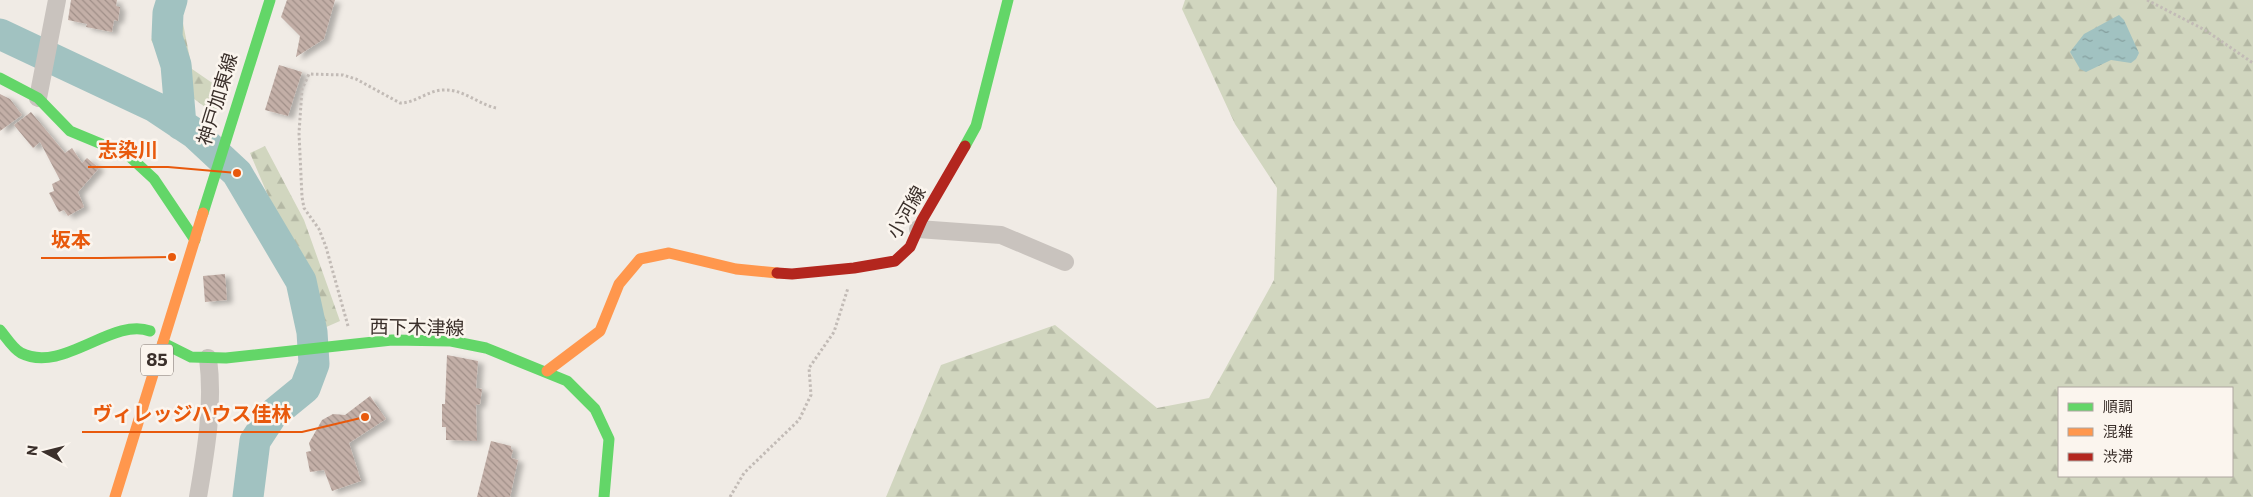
<svg xmlns="http://www.w3.org/2000/svg" width="2253" height="497" viewBox="0 0 2253 497" font-family="Commissioner,'Noto Sans JP',sans-serif">
  <style>
    .forest { fill: url(#forest-firs); fill-rule: evenodd }
    .water { fill: url(#water-ripples) }
    .lines { fill: none; stroke-linecap: round; stroke-linejoin: round }
    .river { stroke: #a1c2c1; stroke-width: 31 }
    .building { fill: url(#building-back-hatch); filter: url(#shadow) }
    .path { stroke: #c2bbb6; stroke-width: 3; stroke-dasharray: 2.5 2.5; stroke-linecap: butt }
    .street { stroke: #c9c3be; stroke-width: 18 }
    .fast { stroke: #63d668; stroke-width: 11 }
    .slow { stroke: #ff974d; stroke-width: 11 }
    .jam { stroke: #b3261e; stroke-width: 11 }
    .labels { text-anchor: middle; stroke-width: 5; stroke-linejoin: round; paint-order: stroke }
    .shield { fill: #fbf5ee; stroke: #756b66; stroke-width: 1 }
    .shield-label { font-size: 18px; font-weight: bold; fill: #3b302b }
    .street-label { font-size: 19px; fill: #3b302b; stroke: #fbf5ee }
    .leader { fill: none; stroke: #e8590c; stroke-width: 2 }
    .callout-dot { fill: #e8590c; stroke: #fbf5ee; stroke-width: 2 }
    .callout-label { font-size: 20px; text-anchor: middle; font-weight: bold; fill: #e8590c; stroke: #fbf5ee; stroke-width: 5; stroke-linejoin: round; paint-order: stroke }
  </style>
  <defs>
    <pattern id="forest-firs" width="22" height="20" patternUnits="userSpaceOnUse" patternTransform="scale(1.25)"><rect width="22" height="20" fill="#d1d6bf"/><path d="M5 1l3.5 6h-7zM16 11l3.5 6h-7z" fill="#b4b8a4"/></pattern>
    <pattern id="water-ripples" width="26" height="14" patternUnits="userSpaceOnUse" patternTransform="scale(1.25)"><rect width="26" height="14" fill="#a1c2c1"/><path d="M2 4q2-2 4 0t4 0M15 11q2-2 4 0t4 0" fill="none" stroke="#849e9d"/></pattern>
    <pattern id="building-back-hatch" width="6" height="6" patternUnits="userSpaceOnUse" patternTransform="scale(1.25)"><rect width="6" height="6" fill="#c3afa7"/><path d="M-1 5l2 2M0 0l6 6M5-1l2 2" fill="none" stroke="#a08f88"/></pattern>
    <filter id="shadow"><feDropShadow dx="5.5" dy="3" stdDeviation="2.5" flood-color="#0004"/></filter>
  </defs>
  <rect width="100%" height="100%" fill="#f0ebe5"/>
  <path class="forest" d="M168,0H185L180,8L192,69L224,91L216,115L186,93L151,40Z
    M1185,0H2253V497H886L941,365L1055,325L1157,408L1209,398L1274,280L1277,188L1235,124L1182,9ZM2059,388H2232V476H2059Z
    M265,146L304,220L340,321L324,328L250,153Z"/>
  <path class="water" d="M2119,15L2124,20L2139,53L2136,59L2131,63L2111,60L2086,72L2080,69L2070,52L2084,34Z"/>
  <g class="lines">
    <path class="river" d="M172,0L168,13L167,37L176,65L181,125
      M0,34L155,107L194,133L237,173L301,281L312,332L314,364L305,388L272,415L255,441L248,497"/>
  </g>
  <path class="building" d="M71,0H117L116,6L120,7L118,21L114,20L112,32L86,27L87,24L68,20Z
    M287,0H335L324,39L296,57L300,36L281,17Z
    M279,65L302,72L288,116L265,110Z
    M0,94L10,99L22,115L0,131Z
    M31,112L65,153L72,148L82,163L87,158L99,168L78,192L84,207L68,216L64,210L59,212L49,193L54,191L52,184L60,180L40,142L33,148L14,125Z
    M225,274L227,300L205,302L203,276Z
    M447,355L478,361L476,388L482,389L480,404L476,405L477,441L446,440V427H442V404H445Z
    M370,396L386,419L349,443L361,481L332,491L324,470L310,472L306,452L311,451L309,443L322,420L333,414L345,415Z
    M491,441L511,446V449L513,450L511,458L518,460L510,497H477Z"/>
  <g class="lines">
    <path class="path" d="M2147,0L2205,30L2253,63
      M348,326L326,247L319,229L304,208L302,197L299,133L302,89L309,74L343,75L356,79L400,103C416,103 428,90 444,90C463,89 478,104 496,108
      M730,497L744,473L799,420L811,395L809,368L834,332L848,288"/>
    <path class="street" d="M38,98L57,0
      M918,229L1001,235L1065,262
      M198,497C206,451 214,404 208,358"/>
    <path class="fast" d="M0,78L38,98L70,131L128,155L154,179L195,240
      M965,146L976,126L1008,0
      M203,213L270,0
      M0,330C6,337 13,349 21,353C63,374 112,317 150,331
      M163,343L191,357L226,358L392,340L451,341L486,348L567,381L595,409L609,439L604,497"/>
    <path class="slow" d="M547,371L600,331L619,284L640,259L669,253L736,269L777,273
      M115,497L203,213"/>
    <path class="jam" d="M777,273L792,274L854,268L895,261L910,247L922,220L965,146"/>
  </g>
  <g class="labels">
    <rect class="shield" x="141" y="344.5" width="32" height="31" rx="4"/>
    <g class="shield-label">
      <text x="157" y="366">85</text>
    </g>
    <g class="street-label">
      <text transform="translate(217 99) rotate(-73)" y="7">神戸加東線</text>
      <text transform="translate(906 212) rotate(-60)" y="7">小河線</text>
      <text transform="translate(417 327) rotate(1)" y="7">西下木津線</text>
    </g>
  </g>
  <path class="leader" d="M237 173L168 167H88M172 257L101 258H41M365 417L302 432H82"/>
  <g class="callout-dot">
    <circle cx="237" cy="173" r="5"/>
    <circle cx="172" cy="257" r="5"/>
    <circle cx="365" cy="417" r="5"/>
  </g>
  <g class="callout-label">
    <text x="128" y="157">志染川</text>
    <text x="71" y="247">坂本</text>
    <text x="192" y="421">ヴィレッジハウス佳林</text>
  </g>
  <rect x="2058" y="387" width="175" height="90" fill="#fbf5ee" stroke="#aea6a0"/>
  <rect x="2068" y="403" width="25" height="8" fill="#63d668" stroke="#aea6a0"/>
  <text x="2103" y="412" font-size="15" fill="#3b302b">順調</text>
  <rect x="2068" y="428" width="25" height="8" fill="#ff974d" stroke="#aea6a0"/>
  <text x="2103" y="437" font-size="15" fill="#3b302b">混雑</text>
  <rect x="2068" y="453" width="25" height="8" fill="#b3261e" stroke="#aea6a0"/>
  <text x="2103" y="462" font-size="15" fill="#3b302b">渋滞</text>
  <g transform="translate(45 452) rotate(277)" stroke="#fbf5ee" stroke-width="4" paint-order="stroke">
  <path d="M0-4L9 19L0 12L-9 19Z" fill="#3b302b"/>
  <text y="-8" font-size="14" font-weight="bold" text-anchor="middle" fill="#3b302b">N</text>
  </g>
</svg>
